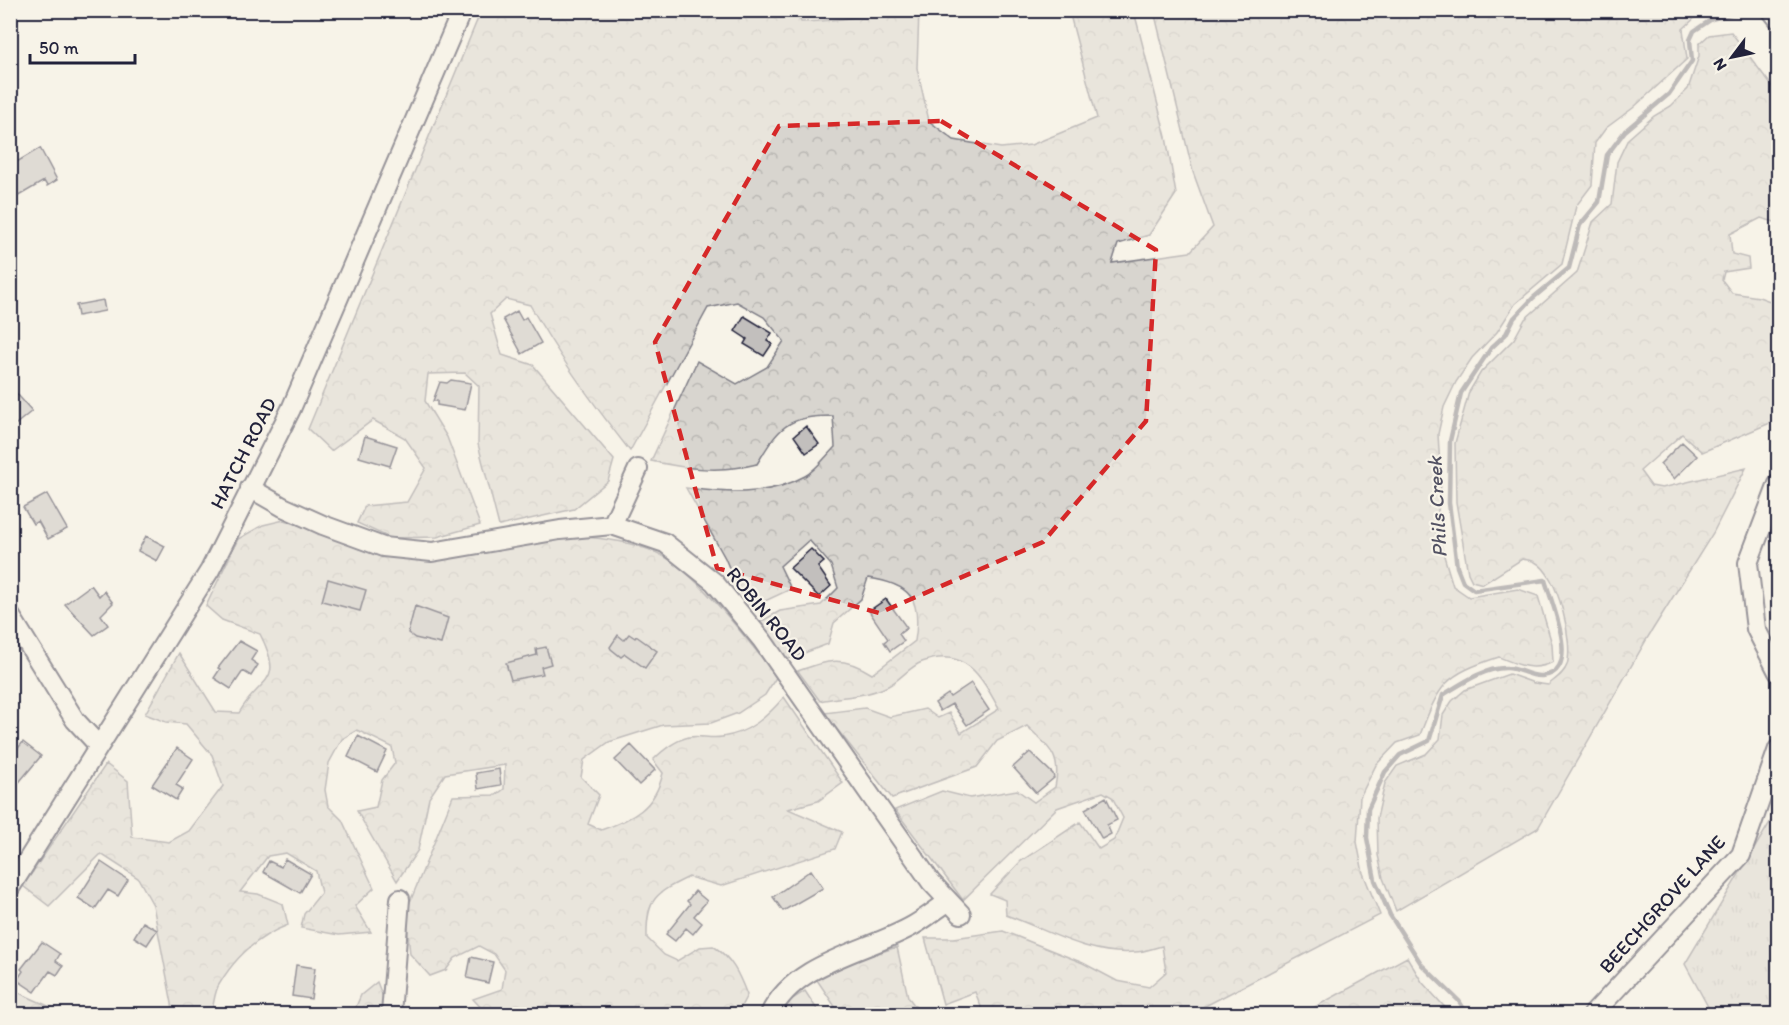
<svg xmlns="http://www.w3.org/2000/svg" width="1789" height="1025" viewBox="0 0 1789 1025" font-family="Itim,sans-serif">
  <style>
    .forest { fill: url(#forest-crowns); stroke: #7d7c85; stroke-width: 1.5 }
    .park { fill: url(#park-tufts); stroke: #7d7c85; stroke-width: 1.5 }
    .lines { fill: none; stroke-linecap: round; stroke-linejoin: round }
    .stream { stroke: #76747f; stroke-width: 4.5 }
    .building { fill: #c2bfbd; stroke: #22223b; stroke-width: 1.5 }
    .minor-casing { stroke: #22223b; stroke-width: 22 }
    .minor { stroke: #f7f3e8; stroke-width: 18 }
    .marked { fill: none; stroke: #d62828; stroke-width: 4.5; stroke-dasharray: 12 8; stroke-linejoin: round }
    .labels { text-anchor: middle; stroke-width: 4.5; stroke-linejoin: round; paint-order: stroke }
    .street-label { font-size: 20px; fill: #22223b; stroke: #f7f3e8 }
    .water-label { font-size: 21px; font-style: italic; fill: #535263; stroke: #f7f3e8 }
  </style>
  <defs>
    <pattern id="forest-crowns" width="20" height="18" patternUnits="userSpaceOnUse" patternTransform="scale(1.5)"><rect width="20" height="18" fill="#d8d5cf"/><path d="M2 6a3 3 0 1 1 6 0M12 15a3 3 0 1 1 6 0" fill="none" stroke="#b9b7b3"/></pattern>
    <pattern id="park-tufts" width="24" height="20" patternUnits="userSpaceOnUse" patternTransform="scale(1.5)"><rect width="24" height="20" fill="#d8d5cf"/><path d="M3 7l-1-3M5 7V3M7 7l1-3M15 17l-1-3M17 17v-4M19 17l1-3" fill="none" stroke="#b9b7b3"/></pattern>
  </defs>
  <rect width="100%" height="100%" fill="#f7f3e8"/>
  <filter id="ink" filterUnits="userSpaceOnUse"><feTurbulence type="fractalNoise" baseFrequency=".0167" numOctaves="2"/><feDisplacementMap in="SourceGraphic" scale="12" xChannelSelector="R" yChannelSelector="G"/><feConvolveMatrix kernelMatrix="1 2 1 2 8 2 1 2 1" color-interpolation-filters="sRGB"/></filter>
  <g filter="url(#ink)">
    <path class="forest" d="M795,10L801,22C841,22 878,11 919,11L917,68L929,121L954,140L1001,148L1031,145L1097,118L1069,11H1134L1166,137L1176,194L1149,235L1118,244L1112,263L1190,252L1213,227L1193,172L1154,11H1702L1683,29L1687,59L1633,108L1606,128L1595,143L1592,185L1576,206L1562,264L1515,304L1497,332L1472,358L1456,382L1444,407L1438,434L1441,484L1436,529L1453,586L1469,597L1518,589L1538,596L1552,644L1553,662C1534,672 1518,665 1499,657C1444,675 1440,683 1420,735L1397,743L1376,765L1360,797L1357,842L1363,873L1380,915L1190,1014H984L975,992L943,1004L925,938H954L1003,931L1083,963L1117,981L1149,987L1166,972L1162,946C1153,948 1144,952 1135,952C1089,956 1048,930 1006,915L1005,900L990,894L1021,861L1080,822L1099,849L1114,840L1123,818L1112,797L1103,792L1057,808L963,900L895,810L942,791L970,798L1017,790L1034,802L1055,787C1062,754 1048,747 1027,726L997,741L977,767L892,798L824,713L865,708L890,717L925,709L938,718L949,713L961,733L999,709C981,676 965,646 922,662C909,667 900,680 888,686C866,697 843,696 820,701L798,671C829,660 842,655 872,674L915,641C922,599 911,584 868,578L861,599L834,623L828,644L786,660L760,622L780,611L821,605L838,588L831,565L809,540L780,566L791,589L752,607L738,589L725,558L686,488C727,493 767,497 805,476C816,470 826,456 835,447L833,416C787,416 779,427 757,464C721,473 687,469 651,461L697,361L737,384L767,367L784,341L764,317L737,302L708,308L630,451C593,404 559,357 530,305L506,299L490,314L502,355L533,365L614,460L608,481L574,509L499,526L478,444L479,386L465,373L428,374L425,401L447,437L480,525L437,537L390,538L357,523L365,506L407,502L426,468L405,438L373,420L331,451L308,429L481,11Z
      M1731,32L1778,94V223L1761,218L1730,234L1732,254L1748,258L1749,268L1724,272L1722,280L1732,293L1759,297L1778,304V413L1775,421L1702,452L1682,434L1640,471L1651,486L1662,488L1746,468L1713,533L1648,637L1538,828L1396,911L1383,878L1378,855L1377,818L1385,783L1397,766L1426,754L1440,739L1443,715L1452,701L1465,690L1509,674L1534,683L1548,685C1555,679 1564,674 1567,665C1574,642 1558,573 1535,562C1532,560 1526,560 1522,559L1483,584L1472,581L1468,573L1456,502L1455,443L1469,392L1481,372L1514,339L1525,319L1577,273L1593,222L1612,204L1617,162L1628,139L1654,116L1671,106L1688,89L1699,56V44L1709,35Z
      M284,520L376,551L579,537C605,538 631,542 655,552C696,569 747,641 777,676L765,695L738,713L711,723L663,725L609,742L584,760L581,777L599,795L588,824L601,830C633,819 655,808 663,773L653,760C662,751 676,740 689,737C699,735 711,739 722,737C749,733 767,717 784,697L843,783L818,801L788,809L842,832L835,849L721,886L689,877C656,893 646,898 647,938L664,955L677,961L700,947L713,946C732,958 739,974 747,995L737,1014H487L473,999L502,989L505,970L494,954L479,946L455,958L446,970L430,976L410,954L406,912L453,796L496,795L504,789L505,765L445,774L429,798L418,850L397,881L357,811L376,807L382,780L395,763L392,747L357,730L342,739L329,763L325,790L328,806L342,820L374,888L355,906L371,932L339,935L301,928L304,914L321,893L316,871L286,853L268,856L240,892L258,894L283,904L288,925C259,936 236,956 220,983C214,991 214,1005 211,1014H174L153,905L138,878L101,854L49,906L23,886L106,764L128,781L132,837L169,842L189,831L223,786L212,755L186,724L166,722L145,714L179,653L216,712L239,713C260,676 286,685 260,634L222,620L206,606L238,539L263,525Z
      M897,947L908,997L921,1014H840L815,977L838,966Z
      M1407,957L1422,982L1451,1014H1302Z
      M377,982L385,1002L382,1014H353L361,995Z
      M10,986L15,991L66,1014H11Z
      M805,991L820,1014H779L781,1006Z"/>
    <path class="park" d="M1778,809V1014H1712L1685,964Z"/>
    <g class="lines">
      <path class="stream" d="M1467,1014L1459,1001L1422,965L1390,915L1375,880L1367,838L1368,809L1385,772L1400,755L1429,741L1443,695C1461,684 1485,667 1507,668C1519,668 1529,677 1542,676C1583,673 1551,602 1545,580L1474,590L1463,582L1457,567L1449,503L1450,441L1461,393L1491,348L1506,334L1514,318L1533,298L1569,268L1580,225L1599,202L1607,155L1625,131L1669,94L1692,61L1690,40L1694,31L1712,19L1744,10"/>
    </g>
    <path class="building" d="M40,148L57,180L47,186L44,181L15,198L10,191V166Z
      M103,300L105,311L78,316L76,305Z
      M517,311L522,320L526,317L541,343L522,354L503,319Z
      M744,316L772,333L767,341L772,344L764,356L744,344L747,339L735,331Z
      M451,380L471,383L465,410L437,405V401H433L440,382L447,383Z
      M10,386L32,411L10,429Z
      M806,426L819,444L806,453L794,436Z
      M365,436L397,446L390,466L359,457Z
      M1682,442L1697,456L1674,479L1660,464Z
      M47,494L67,529L48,539L38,521L33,524L23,507Z
      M146,536L165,546L157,561L138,551Z
      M811,549L824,562L818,567L831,586L819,597L790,568Z
      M328,579L366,590L360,611L322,601Z
      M91,585L99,596L104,591L113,603L101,615L108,625L94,635L65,604Z
      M886,599L907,628L899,634L904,641L890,651L884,642L888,639L869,611Z
      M415,606L448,618L441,644L415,638L408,633Z
      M629,634L635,638L636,636L657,651L645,668L625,654L621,657L611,649L610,647L618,635L624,640Z
      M239,641L257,651L251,660L258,665L251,676L243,671L231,689L214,678L220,669L218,668Z
      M546,647L551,664L541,667L543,674L511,680L506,663L537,655L536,649Z
      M971,683L989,710L967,725L952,704L940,711L935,703L948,694L950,697Z
      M358,736L387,751L377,772L348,757Z
      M23,742L41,756L10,793V758Z
      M631,745L655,770L639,785L615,760Z
      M177,748L193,759L176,785L183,789L176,800L152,785Z
      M1030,752L1053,774L1054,778L1036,793L1013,767Z
      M499,769L501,785L478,789L476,773Z
      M1106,797L1117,820L1107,825L1111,834L1102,839L1085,809Z
      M285,859L311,874L300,893L263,872L269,861L281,867Z
      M101,862L128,880L118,896L108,890L95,909L78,898Z
      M811,870L823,888L783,911L773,897Z
      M695,891L707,901L694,916L702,923L693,934L686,928L675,941L666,934L690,904L687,901Z
      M143,922L157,930L147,945L134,937Z
      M42,942L60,954L56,961L63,966L57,975L50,971L35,992L17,980L23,971L21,969Z
      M471,957L493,962L488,983L467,978Z
      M296,965L315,968L311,999L292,996Z"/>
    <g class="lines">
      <g class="minor-casing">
        <path id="minor" d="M1771,10L1778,19
          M1778,484L1748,563L1756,629L1778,672
          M250,488L283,507L323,525L383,547L432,552L560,530L612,525L665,543L714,582L762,640L931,882L961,914
          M612,525L638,469
          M10,615L75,720L99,746
          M10,888L210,570L291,409L462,10
          M391,1014L400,899
          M770,1014C795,961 868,952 914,925C926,918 937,909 949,901
          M1593,1014L1741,855L1778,749"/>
      </g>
      <use href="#minor" class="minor"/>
    </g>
  </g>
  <path d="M0 0H1789V1025H0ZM941,121L1156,250L1146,421L1043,542L879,613L717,568L655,342L779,126Z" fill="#f7f3e8" fill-opacity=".55" fill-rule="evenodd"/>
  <path class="marked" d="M941,121L1156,250L1146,421L1043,542L879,613L717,568L655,342L779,126Z"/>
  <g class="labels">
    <g class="street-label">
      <text transform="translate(243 453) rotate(-63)" y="7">HATCH ROAD</text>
      <text transform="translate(767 614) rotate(51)" y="7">ROBIN ROAD</text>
      <text transform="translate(1662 904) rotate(-48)" y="7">BEECHGROVE LANE</text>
    </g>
    <g class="water-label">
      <text transform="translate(1437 507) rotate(-93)" y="7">Phils Creek</text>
    </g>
  </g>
  <rect width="1789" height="1025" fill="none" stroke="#f7f3e8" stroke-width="36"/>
  <rect x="18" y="18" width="1753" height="989" fill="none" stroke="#22223b" stroke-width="2" filter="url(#ink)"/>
  <g transform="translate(1732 57) rotate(238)" stroke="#f7f3e8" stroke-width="4.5" paint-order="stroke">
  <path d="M0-4.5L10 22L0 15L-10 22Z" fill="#22223b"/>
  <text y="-9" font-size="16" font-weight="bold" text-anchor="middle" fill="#22223b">N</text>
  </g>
  <path d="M30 54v9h105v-9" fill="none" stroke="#22223b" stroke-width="3"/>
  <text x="39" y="54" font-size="18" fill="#22223b" stroke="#f7f3e8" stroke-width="4.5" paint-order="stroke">50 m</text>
</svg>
